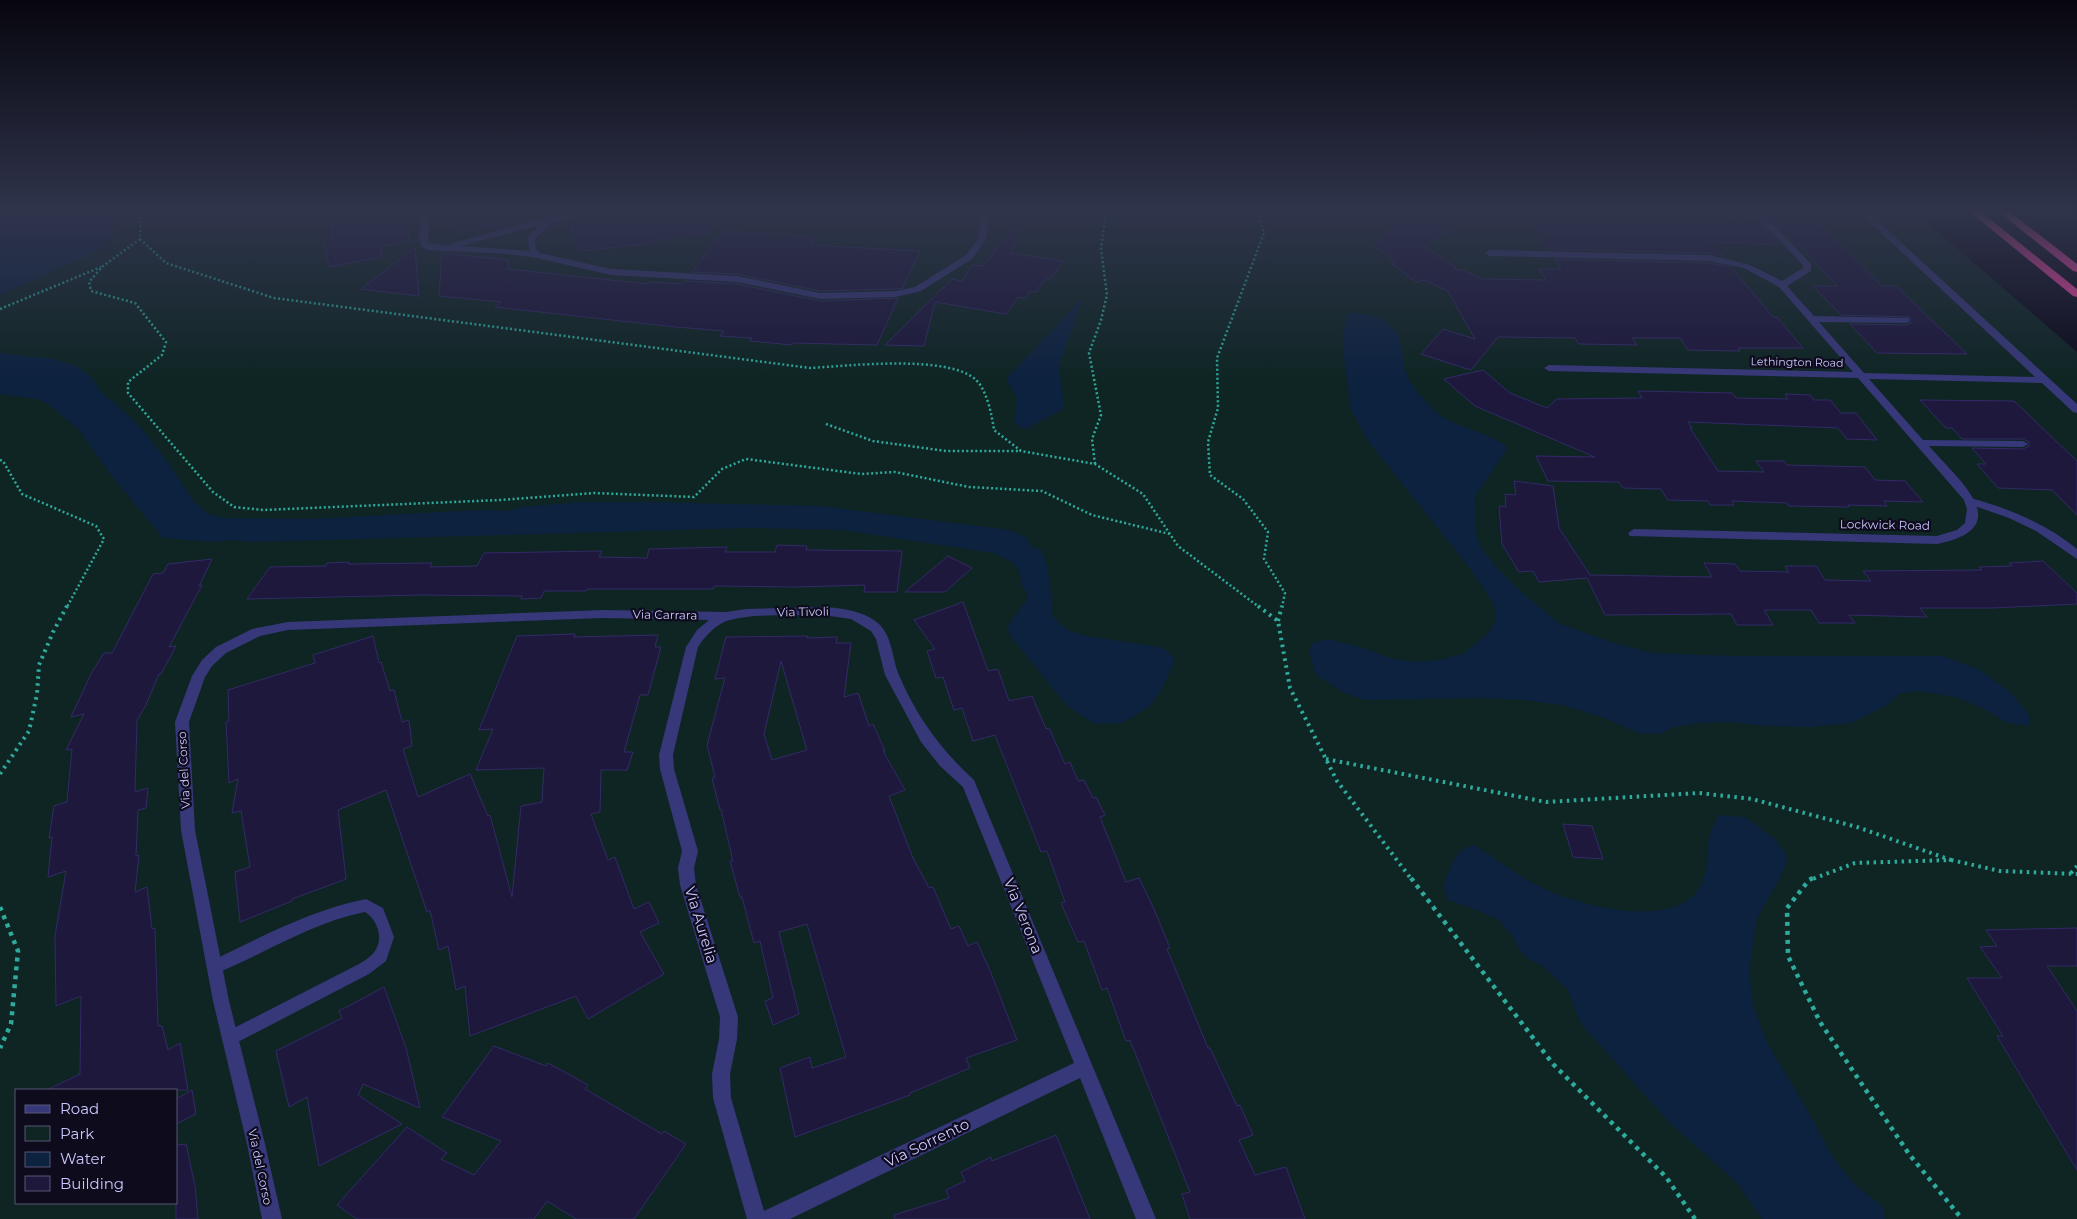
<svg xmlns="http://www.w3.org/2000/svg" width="2077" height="1219" viewBox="0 0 2077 1219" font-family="Montserrat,sans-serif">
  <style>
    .green { fill: #0e2523; fill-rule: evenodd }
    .water { fill: #0c223f }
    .building { fill: #1d183c; stroke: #332a68; fill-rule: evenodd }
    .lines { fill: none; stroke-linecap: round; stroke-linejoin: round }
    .path-far2 { stroke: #2eab9d; stroke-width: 2.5; stroke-dasharray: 2 2.5; stroke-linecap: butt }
    .path-far1 { stroke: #2eab9d; stroke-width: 4; stroke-dasharray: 2.5 4.5; stroke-linecap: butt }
    .path { stroke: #2eab9d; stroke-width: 4.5; stroke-dasharray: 4 5; stroke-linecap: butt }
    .service { fill: #37387a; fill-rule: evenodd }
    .minor { fill: #37387a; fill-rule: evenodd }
    .motorway { fill: #fd43a6; fill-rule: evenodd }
    .labels { text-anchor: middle; stroke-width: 4.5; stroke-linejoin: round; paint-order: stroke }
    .far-street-label { font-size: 11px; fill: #cac7fe; stroke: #0d0b1c }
    .street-label { font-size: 12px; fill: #cac7fe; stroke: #0d0b1c }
    .near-street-label { font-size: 15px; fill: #cac7fe; stroke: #0d0b1c }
  </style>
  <rect width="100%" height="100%" fill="#0d0b1c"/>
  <path class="green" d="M0,212H1915L2077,352V1219H0ZM16,1090H176V1203H16Z"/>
  <path class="water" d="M0,212H117L112,241L102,249L0,295Z
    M1083,297L1059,366L1064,409L1024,430L1014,422L1017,399L1006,379Z
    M1348,313C1367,313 1392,317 1399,339C1403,349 1402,362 1406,372C1411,386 1423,399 1433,409C1453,428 1483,430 1505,445L1506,451L1475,496L1476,533L1480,546L1495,566L1520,591L1560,624L1617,644L1652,653L1733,656H1943L1980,670L2011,693L2030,716L2029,726L2008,723L1984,709L1956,697L1918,691L1899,694L1887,705L1851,723L1810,727L1768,726L1728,722L1700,723L1674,727L1660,734L1639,733L1601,717L1566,706L1525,700L1477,698L1365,700L1344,693L1315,674L1309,651L1313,643L1328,639L1367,649L1390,658L1412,662L1441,660L1465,653L1489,632L1496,620L1494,604L1468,566L1368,441L1351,410L1343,351V332Z
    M0,353L54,359L76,366L89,375L105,396L113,401L139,426L168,462L193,501L208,514L224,518L309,519L479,510L509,511L520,507L582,502H644L821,506L1008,530L1025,537L1031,546L1036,549L1039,548C1050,558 1051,601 1053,617L1068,630L1085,636L1160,647L1167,651L1173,657V664L1161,691L1149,707L1122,723L1095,724L1067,706L1009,634L1008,625L1026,601L1028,594C1018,583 1023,579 1018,569C1013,561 1001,557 993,553L843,530L746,528L251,542L235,540L215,542L163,538L115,480L78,429L47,403L37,399L0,394Z
    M1719,815L1745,817L1775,839L1785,852L1787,861L1779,880L1757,918L1749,970L1753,1005L1766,1041L1808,1111L1832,1156L1854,1184L1883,1207L1885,1219H1762L1737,1183L1670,1123L1581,1024L1568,990L1542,965L1528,959L1520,951L1512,936L1499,920L1477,910L1448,900L1443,886L1451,865L1461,850L1474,845C1497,859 1520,878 1545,889C1581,906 1664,927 1695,894C1709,879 1706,858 1709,839C1711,830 1715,823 1719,815Z"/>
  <path class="building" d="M407,212L409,241L381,246V257L329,267L324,240L333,238L332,225Z
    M442,212H516L517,222L456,233Z
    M644,212H709L710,233L674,237L644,244L581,251L573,237L572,220L593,217L594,219L628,213L629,215Z
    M1409,212L1420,216L1428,212H1484L1424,245L1460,271L1463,270L1483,279L1546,280L1539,269H1561L1555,259L1709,263L1731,267L1773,317H1777L1803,348H1738L1740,351L1688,350L1680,338H1632L1637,345L1579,344L1575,338L1498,337L1471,370L1421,354L1443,329L1475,339L1448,291L1424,280L1416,282L1391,263L1396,262L1375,246L1399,217Z
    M1809,212L1882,286H1896L1967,354L1877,353L1850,324L1906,325L1911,323L1910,317L1841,315L1813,286H1837L1798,244H1795L1769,218H1776L1772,213L1777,212Z
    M1629,214H1654L1658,219H1711L1709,216L1755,217L1780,244L1710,242L1722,256L1709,253L1548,249L1526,215L1630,216Z
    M1020,218L1022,219L1011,253L1063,261L1051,279L1046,278L1036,292L1030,291L1025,298L1018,297L1006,314L935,302L924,346L885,345L952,279L962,281L972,265L983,266Z
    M723,231L816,237L811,245L920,251L903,288L896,289L820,291L737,274L692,272Z
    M415,248L419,296L361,289Z
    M442,253L508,260V269L648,284L650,282L683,284L685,281L737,284L820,301L898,298L877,345L792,343V345L750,341L752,338L720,336L724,331L676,327L495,307L501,302L439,296Z
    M1483,370L1510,393L1547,408L1557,399L1642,398L1638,391L1732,393L1736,398L1788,399L1785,394L1810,395L1814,400H1830L1841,413H1856L1877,440L1847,439L1838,428L1688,422L1692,428H1690L1718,471L1764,472L1756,461H1784L1787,465L1865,467L1875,480L1905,481L1923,502L1884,501L1887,506L1848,505L1849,507L1789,506L1787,503L1732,501L1734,505H1710L1708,501L1668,500L1661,489L1623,488L1619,482L1548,481L1536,456L1595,457L1475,406L1444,379Z
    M1920,400L2014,401L2077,461V515L2052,490L1998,488L1977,464H1986L1972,448L2023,449L2029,446V442L2023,439H1962L1952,428H1946Z
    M1514,481L1553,486L1559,528L1590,575L1712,577L1704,563L1735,564L1740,571L1789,572L1785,566H1816L1825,580L1871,581L1863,571L1982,570L1979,567L2012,566L2009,563L2043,561L2077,593V604L1992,608H1920L1927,617L1849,615L1855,623H1819L1811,610H1764L1773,625H1737L1731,614L1605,615L1587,578L1539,582L1533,571L1519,572L1502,544L1499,506L1506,507L1505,494L1516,495Z
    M777,545L807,546L806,550L902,551L897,592H864L865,585L797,587L714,586L713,589H587L586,591H544L541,598L521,599L522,596L420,595L247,599L270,567L326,566L327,563L349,562L348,564L432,563L430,567L477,566L484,553L602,551L599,557L647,558L649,549L727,547L725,552H775Z
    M948,556L972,568L945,592H905Z
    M212,559L199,586L202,585L169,647L176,646L161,674H159L146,705L137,720L135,792L148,788L146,808L138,810L136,856L139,855L135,892L147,887L152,929L155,928L158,1026H162L168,1050L180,1043L188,1090H47L80,1074L81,996L56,1006L55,936L66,871L48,877L52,837L49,838L54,806L67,802L72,749L66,750L84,714L71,717L91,674L104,653H112L153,574L163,573L168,564Z
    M963,602L988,671L998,669L1009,701L1032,696L1046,729L1049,728L1065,764L1070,762L1078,781L1084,780L1093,798L1096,797L1105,815L1100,817L1126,882L1139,878L1154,909L1170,948L1167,949L1208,1048H1210L1237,1106L1240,1105L1253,1135L1239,1140L1255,1175L1286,1167L1305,1219H1190L1182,1194L1190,1192L1130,1040L1126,1041L1107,988L1102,990L1084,941L1078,942L1061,903L1065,902L1047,851L1041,852L995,735L973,741L962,708L954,710L943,677L936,678L927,651L935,649L914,620Z
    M575,634L574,637L658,635L655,647H661L648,695H640L624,752H633L627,770H601L600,812L591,814L608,860L615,857L634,909L649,902L659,923L640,932L664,974L588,1019L576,996L470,1036L465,986L456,990L448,946L439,950L430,910L427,912L386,790L338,810L346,879L292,899V901L240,922L235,872L250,867L241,811L232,813L238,779L229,783L226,722L229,721L228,690L315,663L313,655L373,636L379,663L381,662L390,691L394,690L402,722L409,720L412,746L403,749L418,797L470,774L488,816L490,815L512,897L521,806L542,802L544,768L476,770L493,729L479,730L517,636Z
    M808,636L807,638L837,637L836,643H851L844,697L858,693L869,726L873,724L885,751H883L905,790L889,796L913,858L929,888L933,887L951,929L959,926L968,946L977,942L991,973L1017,1040L966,1058L970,1068L910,1093V1095L795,1137L780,1068L810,1057L812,1068L846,1057L807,924L779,932L799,1014L773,1025L765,1001L773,998L760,941L754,943L742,897H740L730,861H733L721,809L720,810L712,778L715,777L707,745L725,678L715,679L726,637ZM781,661L807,750L772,760L764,734Z
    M1563,824L1592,826L1603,859L1573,857Z
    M2077,928V966H2047L2077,1011V1170L1997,1036H2003L1967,978H2002L1980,947L1997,946L1986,930Z
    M384,987L406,1048L420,1108L363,1084L358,1095L402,1124L319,1166L307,1097L289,1107L276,1051L342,1018L339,1011Z
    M494,1046L546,1066L548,1063L588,1085L585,1089L662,1134L664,1131L686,1144L634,1219H576L547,1201L534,1219H357L337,1205L407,1127L447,1153L441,1159L474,1175L501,1141L442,1117Z
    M192,1090L196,1114L176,1124V1099Z
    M1056,1135L1090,1219H895L894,1215L949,1198L946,1190L965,1181L961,1172L991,1157L992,1161Z
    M186,1144L195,1186L198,1219H176V1145Z"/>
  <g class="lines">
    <path class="path-far2" d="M141,212L140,239L166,263L274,298L810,368C847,366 949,354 976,380C987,390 992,416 994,430L1021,451L1095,464L1143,494L1178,546L1259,607
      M1257,212L1264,233L1217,358L1218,408L1208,442L1210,475L1243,499L1268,532L1264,559L1285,593L1282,607
      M140,239L103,266L89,282L91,291L135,303L166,342L162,355L128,382V393L213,492L234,507L263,510L500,500L594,493L694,497L722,469L746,459L861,474L895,472L969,487L1042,491L1092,515L1170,534
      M0,309L101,267
      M826,424L873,441L946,451H1021
      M0,460L3,461L22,494L96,526L104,539L67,607
      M1095,464L1092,439L1101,415L1089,353L1101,320L1107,295L1101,249L1106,212"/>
    <path class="path-far1" d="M1258,606L1278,621L1290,688L1337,781L1412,880
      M1278,621L1282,606
      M1326,759L1546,802L1699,793L1752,799L1857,827L1951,860L1855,863L1810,880
      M0,774L29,731L37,694L39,665L53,632L67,606
      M1951,860L2000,871L2077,874
      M2071,873L2077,866"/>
    <path class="path" d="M1411,878L1553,1064L1666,1177L1695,1219
      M1813,878L1809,880L1787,908L1788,956L1820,1022L1909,1154L1962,1219
      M0,907L18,951L11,1024L0,1048"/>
    <path class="service" d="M1970,498C2008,508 2047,524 2077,549V559L2036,531L2009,518L1966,503L1965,501Z
      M366,899L383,908L394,937L386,961L369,974L236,1043L230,1046L224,1043L222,1038L224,1033L359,964C364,961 372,956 375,951C384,938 377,919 365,912C310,923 265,954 214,974L209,972L207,967L209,962C260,938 310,910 366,899Z"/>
    <path class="minor" d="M422,212H430L428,243L452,246L453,243C501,231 550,212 600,212L549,223V226L535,239L536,249L540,253L611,269L737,276L820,293L896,291L915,287L966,255L978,239L982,212H990L986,239L972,259L921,291L896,297L820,299L737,282L611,275L537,258L508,254L428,250L421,246L419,236ZM540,225L527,238L530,251L461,246Z
      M1752,212H1761L1811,264V271L1787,286L1814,316L1909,318V322L1906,323L1819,322L1864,373L2035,377L1859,212H1868L2077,404V413L2073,412L2042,383L1869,379L1923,440L2023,441L2028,444L2023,447L1929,446C1958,480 2019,527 1937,544L1630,536L1628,533L1634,529L1937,536L1957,530L1965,523L1967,509L1964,500L1858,378L1549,371L1544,368L1549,365L1853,372L1779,287L1744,268L1709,261L1489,256L1485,253L1489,250L1709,255L1750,265L1782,281L1803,268V265Z
      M823,607C842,608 866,611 880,625C893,639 892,659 899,675C916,716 942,751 974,780L1156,1219H1136L1080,1078L790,1219H747L713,1098L712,1074L719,1039L720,1017L680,885L678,868L682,851L660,769L659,755L686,647L697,630L709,620L603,618L288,630L260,636L226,653L212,666L205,677L189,722L195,830L229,1001L265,1144L282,1219H262L247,1144L213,1001L181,830L175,722L192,676L202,660L216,647L252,629L288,622L603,610L726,612L746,609ZM823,615L851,619L871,631L876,639L885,675L921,742L940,766L963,787L1074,1063L764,1211L731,1098L730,1074L737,1039L738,1017L696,885L694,868L698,851L674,769L673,755L698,647C705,636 717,623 730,620C756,613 796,616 823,615Z"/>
    <path class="motorway" d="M1970,212H1981L2077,289V297L2073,296Z
      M1999,212H2010L2077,264V272L2073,271Z"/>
  </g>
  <linearGradient id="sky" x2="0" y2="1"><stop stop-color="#07060f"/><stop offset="0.55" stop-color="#2f344b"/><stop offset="1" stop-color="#2f344b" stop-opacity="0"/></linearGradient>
  <rect width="2077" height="383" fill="url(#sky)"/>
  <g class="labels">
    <g class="far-street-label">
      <text transform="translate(1797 362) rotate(1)" y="4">Lethington Road</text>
    </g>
    <g class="street-label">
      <text transform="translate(1885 525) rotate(1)" y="4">Lockwick Road</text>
      <text transform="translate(803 612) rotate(-1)" y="4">Via Tivoli</text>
      <text transform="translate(665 615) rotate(1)" y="4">Via Carrara</text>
      <text transform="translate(184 770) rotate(-93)" y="4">Via del Corso</text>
      <text transform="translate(260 1167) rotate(78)" y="4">Via del Corso</text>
    </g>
    <g class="near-street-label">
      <text transform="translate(1023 916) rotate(68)" y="5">Via Verona</text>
      <text transform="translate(701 925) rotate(73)" y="5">Via Aurelia</text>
      <text transform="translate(927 1143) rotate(-26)" y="5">Via Sorrento</text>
    </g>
  </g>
  <rect x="15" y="1089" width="162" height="115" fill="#0d0b1c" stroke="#595676"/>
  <rect x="25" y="1105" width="25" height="8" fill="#37387a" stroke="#595676"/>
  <text x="60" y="1114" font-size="15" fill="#cac7fe">Road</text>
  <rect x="25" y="1126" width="25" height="15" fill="#0e2523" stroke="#595676"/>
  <text x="60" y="1139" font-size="15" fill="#cac7fe">Park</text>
  <rect x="25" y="1152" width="25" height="15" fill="#0c223f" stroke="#595676"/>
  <text x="60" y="1164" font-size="15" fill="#cac7fe">Water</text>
  <rect x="25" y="1176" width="25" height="15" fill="#1d183c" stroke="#595676"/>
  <text x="60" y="1189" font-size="15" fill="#cac7fe">Building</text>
</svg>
